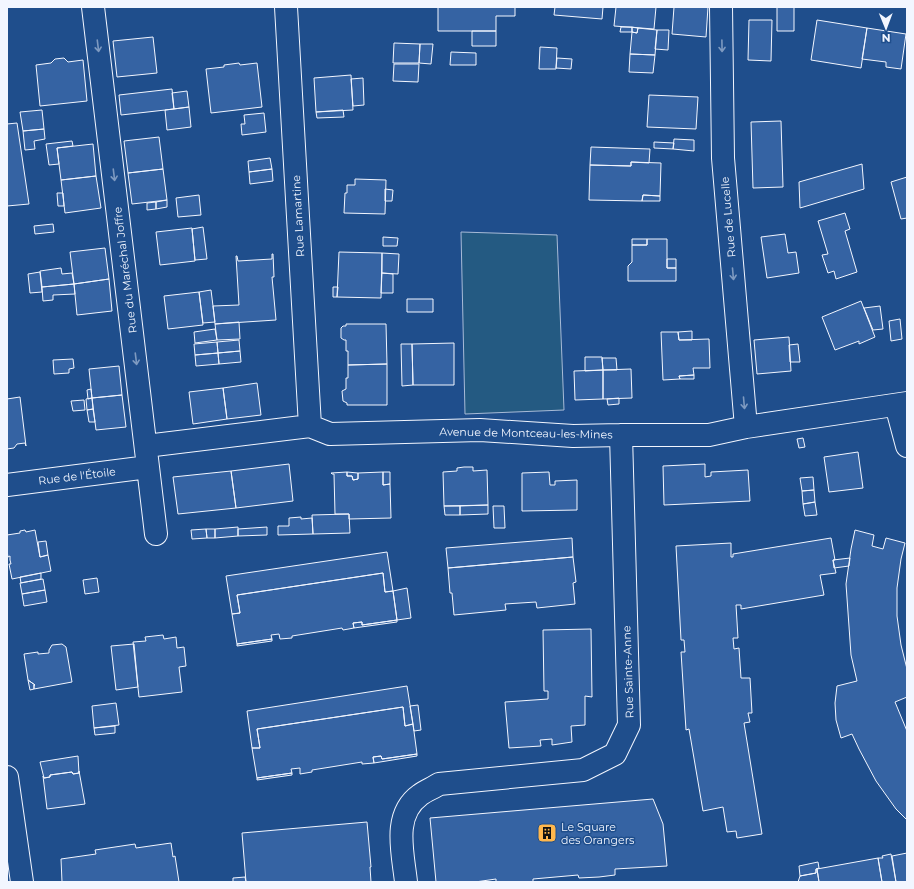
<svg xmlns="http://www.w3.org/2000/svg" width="914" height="889" viewBox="0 0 914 889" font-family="Montserrat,sans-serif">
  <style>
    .green { fill: #245a82; stroke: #a8bbd7 }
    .building { fill: #3563a3; stroke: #f2f6ff }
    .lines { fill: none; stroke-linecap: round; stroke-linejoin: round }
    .street-casing { stroke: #f2f6ff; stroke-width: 24 }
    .street { stroke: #1f4e8c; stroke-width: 22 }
    .oneway { stroke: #7e9ac0 }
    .labels { text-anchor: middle; stroke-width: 3; stroke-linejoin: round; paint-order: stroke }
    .street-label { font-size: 11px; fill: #f2f6ff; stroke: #1f4e8c }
    .poi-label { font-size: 11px; fill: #f2f6ff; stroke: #1f4e8c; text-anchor: start }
  </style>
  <rect width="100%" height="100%" fill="#1f4e8c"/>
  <path class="green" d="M461,232L557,235L564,410L465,414Z"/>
  <path class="building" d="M438,7H515V16H496V31H438Z
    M555,7H603L602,19L554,15Z
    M616,7H656L654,29L614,26Z
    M674,7H708L706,37L672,34Z
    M777,7H794V31H777Z
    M749,20H772L771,61L748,60Z
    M817,20L867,28L861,68L811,60Z
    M621,27H632V32H620Z
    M632,27L638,28L637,33L632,32Z
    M638,28L657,30L655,55L630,54L632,32L637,33Z
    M867,28L906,34L901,69L886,67V62L862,59Z
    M657,30H669L668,50L655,49Z
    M472,31H496V46H472Z
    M153,37L157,73L117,77L113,41Z
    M394,43L420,44L419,63H393Z
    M420,44H433L431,64L419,63Z
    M540,47L557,48L556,69H539Z
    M451,52L476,53V65H450Z
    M630,54L655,55L653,73L629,72Z
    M64,58L68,62L83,60L87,101L40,106L36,65L51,63L55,59Z
    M557,58L572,59L571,69L556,68Z
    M239,63L240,65L257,63L262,107L211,113L206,69L224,67V65Z
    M394,64H419L418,82L393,81Z
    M351,75L353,110L316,112L314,78Z
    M363,78L364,105L353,106L351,79Z
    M172,89L174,109L121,115L119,95Z
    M187,91L189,107L174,109L172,93Z
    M649,95L698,97L696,129L647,127Z
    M189,107L191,127L167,130L165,110Z
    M42,110L44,129L23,131L20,112Z
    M343,110L344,117L317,118L316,112Z
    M264,113L266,132L242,135L241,124H245L244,115Z
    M781,121L783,187L753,188L751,122Z
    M17,123L29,204L7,206V124Z
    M44,129L45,139L34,141L35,149L25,150L23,131Z
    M159,137L163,169L128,173L124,141Z
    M674,139L694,140V151L673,149Z
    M72,141L73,146L57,148L59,164L49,165L46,144Z
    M654,142L674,143L673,149L654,148Z
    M93,144L96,176L61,180L57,148Z
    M591,147L650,149L649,163L631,162V166L590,165Z
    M270,158L272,169L249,172L248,161Z
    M631,162L661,163L660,196L643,195L642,201L589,200L590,165L631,166Z
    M862,164L864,189L800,208L799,182Z
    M163,169L167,200L132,204L128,173Z
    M272,169L273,181L250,184L249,172Z
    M96,176L101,208L65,213L61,180Z
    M907,177V218L901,219L891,182Z
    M355,179L386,180L385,214L344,213L345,193H347V185H355Z
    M385,189L393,190L392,201H385Z
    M57,193H63L64,206H58Z
    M199,195L201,215L178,217L176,198Z
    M643,195L660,196V201H642Z
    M167,200V207L156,209V202Z
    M156,202V209L147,210V203Z
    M845,213L850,229L845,231L857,272L836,279L834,271L828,273L822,255L828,254L818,221Z
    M53,224L54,232L35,234L34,226Z
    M203,227L207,259L195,260L192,229Z
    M192,228L195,261L160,265L156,232Z
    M785,234L788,253L796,252L799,273L767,278L761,237Z
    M383,237L398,238L397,246H383Z
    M632,239H647V245H632Z
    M647,239H667V268H676V281H628V266L632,262V245H647Z
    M105,248L109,279L74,284L70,252Z
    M339,252L382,253L381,298L337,297Z
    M382,253L399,254L398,274L382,273Z
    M272,254H273L274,277H272L276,320L215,324L213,306L239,305L236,256H237L238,261L272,259Z
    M667,259H676V268H667Z
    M61,268L62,274L72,273L74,284L42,287L40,271Z
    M40,272L42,292L30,293L28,274Z
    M382,273L393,274V293H381Z
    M109,279L112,311L77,315L74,284Z
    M74,284L75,294L53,295V300L43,301L42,287Z
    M333,287H338L337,297H333Z
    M211,290L215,322L203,323L199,292Z
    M199,292L203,325L168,329L164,296Z
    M407,299H433V312H407Z
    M861,301L875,337L859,344V341L835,350L822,317Z
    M880,306L883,329L873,330L864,308Z
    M900,319L902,339L891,341L889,321Z
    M239,322L240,339L217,340L215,324Z
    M346,324H386L387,364L348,365V351H346V340H344L341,338V328L343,326H346Z
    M215,329L217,340L195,343L194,332Z
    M692,331V340H679L678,332Z
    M661,332H678L679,340L709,339L710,368H693L694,375L679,376L680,379L663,380Z
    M789,337L791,371L757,374L754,340Z
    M239,340L240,351L218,353L217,342Z
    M217,342L218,353L195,355L194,344Z
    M454,343V385H413L412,344Z
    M401,344H412L413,385L402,386Z
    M798,344L800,362H790L789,345Z
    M240,351L241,362L219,364L218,353Z
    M218,353L219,364L196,366L195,355Z
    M585,357H602L603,370L585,371Z
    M602,358H616L617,370H603Z
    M73,359L74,368L69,369V373L54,374L53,360Z
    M387,364V405H347V403L343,401L342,391L346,389V378H348V365Z
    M119,366L122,395L92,398L89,369Z
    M631,369L632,398L603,399V370Z
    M603,370V399L575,400L574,371Z
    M694,375V379H680L679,376Z
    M257,383L261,415L227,419L223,388Z
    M223,388L227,419L193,424L189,392Z
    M91,389L92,398L88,399L87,390Z
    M122,395L126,427L96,430L92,398Z
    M20,397L26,446L25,443L17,444L14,448L7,449V399Z
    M92,398L93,409L87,410L86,399Z
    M619,398V404L608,405L607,399Z
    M84,400L85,410L73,411L71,401Z
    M93,409L95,422H89L87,410Z
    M803,438L805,447L799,448L797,439Z
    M858,452L863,488L829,492L824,457Z
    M289,464L293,501L236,508L231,471Z
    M705,464V477L711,476V472L748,470L750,501L664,505L663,466Z
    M464,467H473V471L487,470L488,505L444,506L443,472L457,471V468Z
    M231,471L236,508L178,514L173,477Z
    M347,472V476H352L353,480L358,479V473L383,472V485L390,484L391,518L349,519V514H335L334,474H332L331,473Z
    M347,472L358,473V479L353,480L352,476H347Z
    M383,472H390V484L383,485Z
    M549,472L550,485H555V481L577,480V510L522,511V473Z
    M813,477L814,490L802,491L800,478Z
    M814,490L815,502L803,504L802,491Z
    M815,502L817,515L805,516L803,504Z
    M488,505V514L460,515V506Z
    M444,506H460V515H445Z
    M493,506H504L505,528H494Z
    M349,514L350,533L313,534L312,515Z
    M301,517V519L312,518L313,534L278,535V526H289V518Z
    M238,527V536L215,538V529Z
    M267,527V535L238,536V529Z
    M206,529L207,538L192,539L191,530Z
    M206,529H215V538H207Z
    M25,530L26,532L35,530L40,557L48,555L51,571L12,579L9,564H11L10,560V556L8,557L7,551V535L20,533V531Z
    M855,530L874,535L872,546L883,549L886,538L905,543L901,559L897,588V616L901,645L907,669V697L895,702L907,731V820L896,809L876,781L859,749L852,734L841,738L836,720L835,703L837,686L857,681L851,655L846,584L851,549Z
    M572,538L573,557L448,568L446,548Z
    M831,538L835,560H833L836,573L820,575L824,595L741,609V605H736L738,638H733L734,649L739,648L741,678H750L752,713H748L750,722L744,723L762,834L737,838L736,831L727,832L723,807L703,811L689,729L686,730L681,652H685L684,640H681L676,546L731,543V557H733V554Z
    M46,541L48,555L40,557L38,542Z
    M387,552L393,591L385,592L383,573L237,595L240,613L232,614L226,576Z
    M573,557L576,582L573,583L575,604L537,608L536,602L505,604L506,610L454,615L452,593H450L448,568Z
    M850,558L849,566L834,568L833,560Z
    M41,573V579L21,583L20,577Z
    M383,573L385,592L393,591L397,620L362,625V622L353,623L354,628L343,630L342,628L292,636V638L280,639L279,634L271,635L272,639L237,644L232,614L240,613L237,595Z
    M97,578L99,592L85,594L83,580Z
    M43,579L45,590L22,594L20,583Z
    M407,588L411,618L397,620L393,591Z
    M45,590L47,602L24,606L22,594Z
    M397,620V622L354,628L353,623L362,622V625Z
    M591,629L592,697L585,696V725L571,726L572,742L552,745V739L540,740L541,746L509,748L505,702L548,699V691H544L543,630Z
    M163,635L164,639L176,637L177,648L184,647L186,666L179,667L182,692L139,697L133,642L146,641L145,637Z
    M272,639V641L237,646V644Z
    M62,644L66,647L72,682L34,689V685H35L28,680L24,654L38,652V654L49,653V650L52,645Z
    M134,644L138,687L116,690L111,646Z
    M28,680L35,685H34V689L30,690Z
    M407,686L413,724L405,726L403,707L257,729L260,748H252L247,711Z
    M116,703L119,725L94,728L92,706Z
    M418,705L421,730L414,731L410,706Z
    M403,707L405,726L413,724L417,754L382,759L381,756L373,757L374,763L362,764V762L312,770V772L300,774V768L291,769L292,773L257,778L252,748H260L257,729Z
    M115,726V733L95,735L94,728Z
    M417,754V756L374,763L373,757L381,756L382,759Z
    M78,756L79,773L73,774L72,772L50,775V777L44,778L40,762Z
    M79,771L85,804L47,809L43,776L44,778L50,777V775L72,772L73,774L79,773Z
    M292,773V775L257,780V778Z
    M653,799L663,824L667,866L615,869V875L599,877L579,878L578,875L533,879V882H496V879L475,882H436L430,818Z
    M367,822L371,867H370L371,882H246L242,833Z
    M171,843L173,857L175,856L179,882H62L61,859L96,854L95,850L135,844L136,848Z
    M907,853V882H896L892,856Z
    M891,854L896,882H882L878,858H883L882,856Z
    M878,858L882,882H819L817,869Z
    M818,862L819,868L816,869V873L800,876L799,866Z
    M816,869H817L819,882H798L800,876L816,873Z
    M245,877L246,882H233V878Z"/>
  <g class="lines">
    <g class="street-casing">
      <path id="street" d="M93,7L156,534
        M286,7L310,426
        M721,7L723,158L746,427
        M896,405L907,446
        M146,446L310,426L330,434L480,430L573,436L621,435H709L746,427L907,403
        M7,485L148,467
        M7,777L22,882
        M406,882C403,853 392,815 420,795C425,791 433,788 439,784L583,770L615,754L629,725L621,435"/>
    </g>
    <use href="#street" class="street"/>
  </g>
  <defs><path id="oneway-shaft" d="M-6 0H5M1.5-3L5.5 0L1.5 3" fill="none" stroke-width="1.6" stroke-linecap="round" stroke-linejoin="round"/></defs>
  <g class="oneway">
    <use href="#oneway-shaft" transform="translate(98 46) rotate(83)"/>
    <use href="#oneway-shaft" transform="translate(722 46) rotate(89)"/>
    <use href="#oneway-shaft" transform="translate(114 175) rotate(83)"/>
    <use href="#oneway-shaft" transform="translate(733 274) rotate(85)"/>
    <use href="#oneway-shaft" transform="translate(136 359) rotate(83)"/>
    <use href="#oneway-shaft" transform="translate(744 403) rotate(85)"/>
  </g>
  <defs>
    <g id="building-square" transform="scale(1)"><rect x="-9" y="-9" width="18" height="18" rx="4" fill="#ffb74d" stroke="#1f4e8c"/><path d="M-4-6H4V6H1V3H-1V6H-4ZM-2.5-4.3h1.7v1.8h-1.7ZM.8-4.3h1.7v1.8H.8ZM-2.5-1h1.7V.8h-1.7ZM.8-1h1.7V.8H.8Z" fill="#111"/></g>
  </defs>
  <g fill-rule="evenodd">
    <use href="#building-square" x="547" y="833"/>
  </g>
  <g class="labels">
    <g class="street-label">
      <text transform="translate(298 216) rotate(-93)" y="4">Rue Lamartine</text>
      <text transform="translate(728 217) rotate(-95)" y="4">Rue de Lucelle</text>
      <text transform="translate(125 270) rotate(-97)" y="4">Rue du Maréchal Joffre</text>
      <text transform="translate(526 433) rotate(1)" y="4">Avenue de Montceau-les-Mines</text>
      <text transform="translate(77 476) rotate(-7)" y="4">Rue de l'Étoile</text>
      <text transform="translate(628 672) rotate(-92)" y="4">Rue Sainte-Anne</text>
    </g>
    <g class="poi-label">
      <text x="561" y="831">Le Square<tspan x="561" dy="13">des Orangers</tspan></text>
    </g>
  </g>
  <rect width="914" height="889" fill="none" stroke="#f2f6ff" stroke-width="16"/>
  <g transform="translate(886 28) rotate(179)" stroke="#1f4e8c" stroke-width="3" paint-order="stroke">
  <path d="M0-3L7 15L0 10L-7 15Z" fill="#f2f6ff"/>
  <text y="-6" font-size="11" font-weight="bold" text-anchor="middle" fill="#f2f6ff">N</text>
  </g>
</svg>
